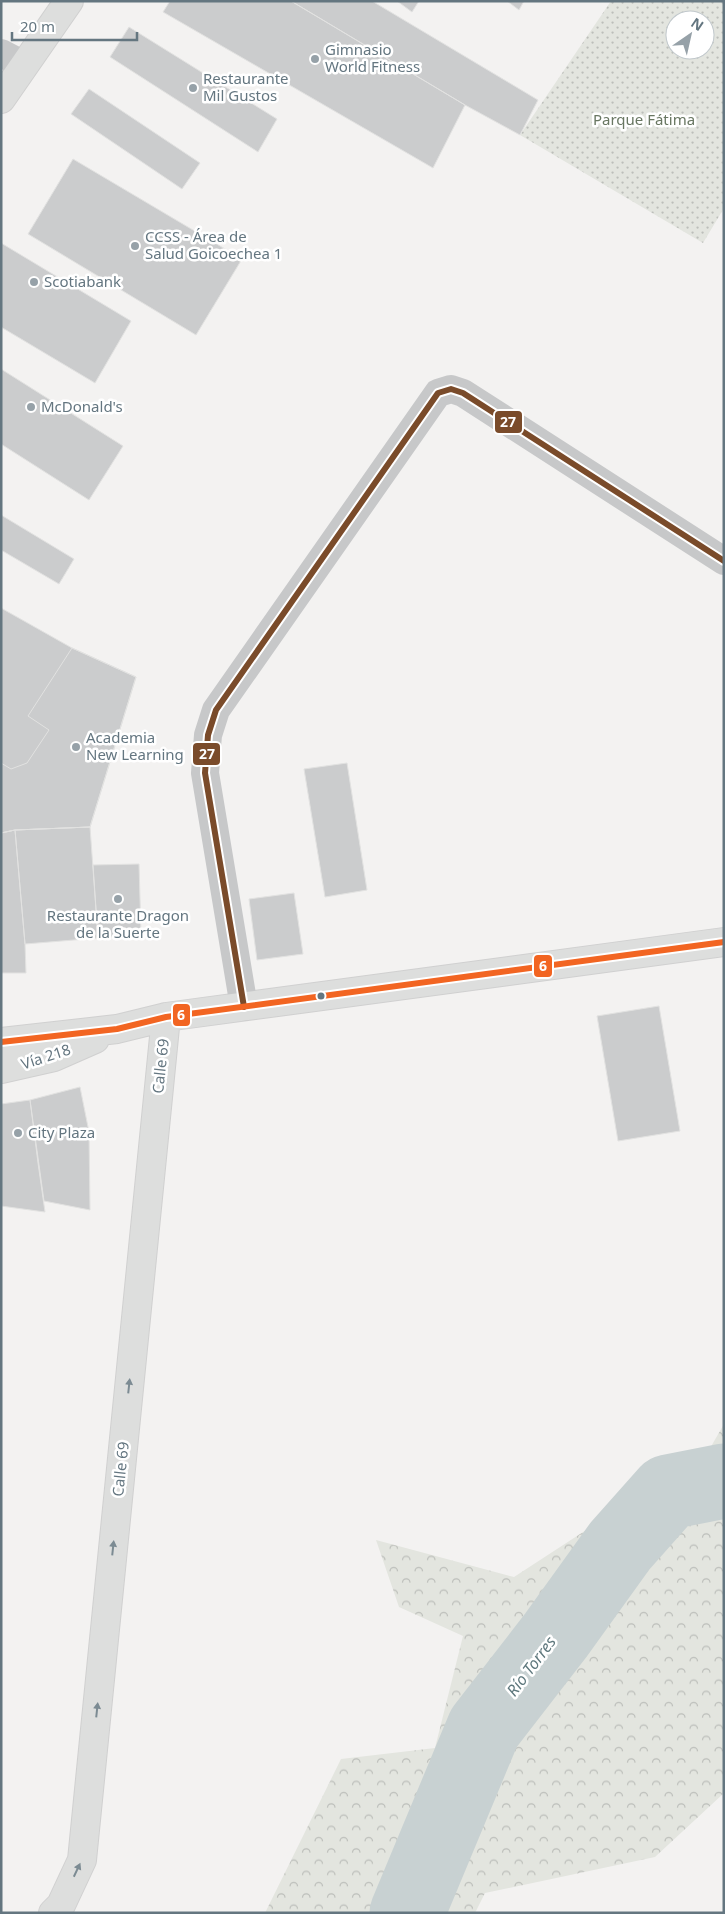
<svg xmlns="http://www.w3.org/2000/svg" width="725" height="1914" viewBox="0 0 725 1914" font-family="'Noto Sans',sans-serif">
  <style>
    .forest { fill: url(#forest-crowns) }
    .park { fill: url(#park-dots); fill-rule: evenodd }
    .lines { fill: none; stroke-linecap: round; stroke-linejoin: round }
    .river { stroke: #c8d1d2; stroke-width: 75 }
    .building { fill: #cbcccd; stroke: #e2e2e1 }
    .major-casing { stroke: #d0d0d0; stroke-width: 30 }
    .minor { stroke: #c7c8c9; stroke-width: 28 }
    .major { stroke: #dddedd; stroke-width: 28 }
    .bus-1-casing { stroke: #fff; stroke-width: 10 }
    .bus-2-casing { stroke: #fff; stroke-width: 10 }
    .bus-1 { stroke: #7a4b2a; stroke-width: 6 }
    .bus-2 { stroke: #f26522; stroke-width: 6 }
    .oneway { fill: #7c8b93 }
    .poi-dot { fill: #96a1a8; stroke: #fff; stroke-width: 2 }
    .bus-dot { fill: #647680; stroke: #fff; stroke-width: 2 }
    .labels { text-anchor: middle; stroke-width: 5; stroke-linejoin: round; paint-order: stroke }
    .poi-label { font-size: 15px; fill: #647680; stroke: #fff; text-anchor: start }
    .park-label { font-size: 15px; fill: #697762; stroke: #fff }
    .street-label { font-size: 15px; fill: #647680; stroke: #fff }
    .water-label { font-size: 16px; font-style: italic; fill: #5f787d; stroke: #fff }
    .line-badge { stroke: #fff; stroke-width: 2 }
    .badge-label { font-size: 14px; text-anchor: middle; font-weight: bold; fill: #fff }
  </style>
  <defs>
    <pattern id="forest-crowns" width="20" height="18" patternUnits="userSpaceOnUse" patternTransform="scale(1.25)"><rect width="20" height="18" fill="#e3e5df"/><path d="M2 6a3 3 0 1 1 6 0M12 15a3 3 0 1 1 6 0" fill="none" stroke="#bcbeba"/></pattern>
    <pattern id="park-dots" width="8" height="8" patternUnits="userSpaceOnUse" patternTransform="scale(1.25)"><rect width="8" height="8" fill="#e3e5df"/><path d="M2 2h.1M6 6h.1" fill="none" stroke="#bcbeba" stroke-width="1.8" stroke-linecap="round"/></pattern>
  </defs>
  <rect width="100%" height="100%" fill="#f3f2f1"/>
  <path class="forest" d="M724,1424V1793L655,1857L485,1893L475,1913H265L341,1759L435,1748L463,1636L399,1607L376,1540L514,1577L709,1450Z"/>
  <path class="park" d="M611,1H724V208L703,243L520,135ZM675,20H705V50H675Z"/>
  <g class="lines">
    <path class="river" d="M407,1913L484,1728L556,1635L620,1546L668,1492L724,1481"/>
  </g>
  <path class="building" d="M170,1H291L465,105L433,168L163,12Z
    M291,1H372L538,100L520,135L465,105Z
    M397,1H419L412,12Z
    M507,1H524L519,10Z
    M129,27L277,119L258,152L110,57Z
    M89,89L200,163L182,189L71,114Z
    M73,159L242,259L196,335L28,234Z
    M1,243L131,321L95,383L1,327Z
    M1,369L123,446L89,500L1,444Z
    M1,515L74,559L59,584L1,550Z
    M1,608L72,648L136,677L90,827L15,830L1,833Z
    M72,648L136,677L90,827L15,830L1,833V763L11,769L27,763L49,730L28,716Z
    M347,763L367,890L325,897L304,769Z
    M90,827L98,938L25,944L15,830Z
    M15,830L25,944L26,973H1V833Z
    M139,864L141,934L98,938L93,865Z
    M294,893L303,954L257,960L249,899Z
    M659,1006L680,1131L618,1141L597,1016Z
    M80,1087L89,1132L90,1210L44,1201L30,1100Z
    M30,1100L38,1163L45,1212L1,1206V1104Z"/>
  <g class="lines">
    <g class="major-casing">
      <path id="major" d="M1,99L69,1
        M1,1042L117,1029L166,1017L724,942
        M1,1069L54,1057L95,1039
        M53,1913L61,1905L82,1860L166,1017"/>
    </g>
    <path class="minor" d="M1,53L24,65
      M244,1007L205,773L208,735L216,710L438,393L451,389L463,393L724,561"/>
    <use href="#major" class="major"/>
    <g class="bus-1-casing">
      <path id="bus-1" d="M244,1007L205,773L208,735L216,710L438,393L451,389L463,393L724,561"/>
    </g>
    <g class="bus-2-casing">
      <path id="bus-2" d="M1,1042L117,1029L166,1017L724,942"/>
    </g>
    <use href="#bus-1" class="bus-1"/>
    <use href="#bus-2" class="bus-2"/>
  </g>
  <defs><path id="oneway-solid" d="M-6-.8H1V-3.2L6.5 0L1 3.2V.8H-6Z" transform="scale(1.25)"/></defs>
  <g class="oneway">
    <use href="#oneway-solid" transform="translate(129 1386) rotate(-84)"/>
    <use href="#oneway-solid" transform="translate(113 1548) rotate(-84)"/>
    <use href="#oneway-solid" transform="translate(97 1710) rotate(-84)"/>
    <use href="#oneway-solid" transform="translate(77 1870) rotate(-65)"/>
  </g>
  <g class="poi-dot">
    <circle cx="315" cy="59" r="5"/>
    <circle cx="193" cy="88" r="5"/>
    <circle cx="135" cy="246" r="5"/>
    <circle cx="34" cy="282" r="5"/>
    <circle cx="31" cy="407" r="5"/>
    <circle cx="76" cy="747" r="5"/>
    <circle cx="118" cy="899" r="5"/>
    <circle cx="18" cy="1133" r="5"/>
  </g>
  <circle class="bus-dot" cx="321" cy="996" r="4.5"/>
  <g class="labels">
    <g class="poi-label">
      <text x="325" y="55">Gimnasio<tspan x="325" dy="17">World Fitness</tspan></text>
      <text x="203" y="84">Restaurante<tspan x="203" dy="17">Mil Gustos</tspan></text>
      <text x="145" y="242">CCSS - Área de<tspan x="145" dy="17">Salud Goicoechea 1</tspan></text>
      <text x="44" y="287">Scotiabank</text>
      <text x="41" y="412">McDonald's</text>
      <text x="86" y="743">Academia<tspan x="86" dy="17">New Learning</tspan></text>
      <text x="118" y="921" text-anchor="middle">Restaurante Dragon<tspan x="118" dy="17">de la Suerte</tspan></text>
      <text x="28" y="1138">City Plaza</text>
    </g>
    <g class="park-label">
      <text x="644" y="125">Parque Fátima</text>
    </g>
    <g class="street-label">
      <text transform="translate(46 1057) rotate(-18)" y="5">Vía 218</text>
      <text transform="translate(161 1066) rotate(-84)" y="5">Calle 69</text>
      <text transform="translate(121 1469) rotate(-84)" y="5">Calle 69</text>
    </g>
    <g class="water-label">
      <text transform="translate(531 1666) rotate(-53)" y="6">Río Torres</text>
    </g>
  </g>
  <g class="line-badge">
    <rect x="494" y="410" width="29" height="24" rx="5" fill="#7a4b2a"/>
    <rect x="192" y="742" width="29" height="24" rx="5" fill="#7a4b2a"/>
    <rect x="533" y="954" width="20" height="24" rx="5" fill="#f26522"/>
    <rect x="172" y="1003" width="19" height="24" rx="5" fill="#f26522"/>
  </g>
  <g class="badge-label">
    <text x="508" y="427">27</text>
    <text x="207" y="759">27</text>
    <text x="543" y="971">6</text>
    <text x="181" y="1020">6</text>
  </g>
  <rect width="725" height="1914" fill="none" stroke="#647680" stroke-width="5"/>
  <g transform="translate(690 35) rotate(34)"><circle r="24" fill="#ffffff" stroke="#c1c8cc"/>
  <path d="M0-4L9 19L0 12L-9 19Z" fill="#96a1a8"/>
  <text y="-8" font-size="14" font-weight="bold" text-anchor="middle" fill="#647680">N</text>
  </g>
  <path d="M12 32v8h125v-8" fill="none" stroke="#647680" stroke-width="2.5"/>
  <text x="20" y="32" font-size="15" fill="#647680" stroke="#ffffff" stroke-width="4" paint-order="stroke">20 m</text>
</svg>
